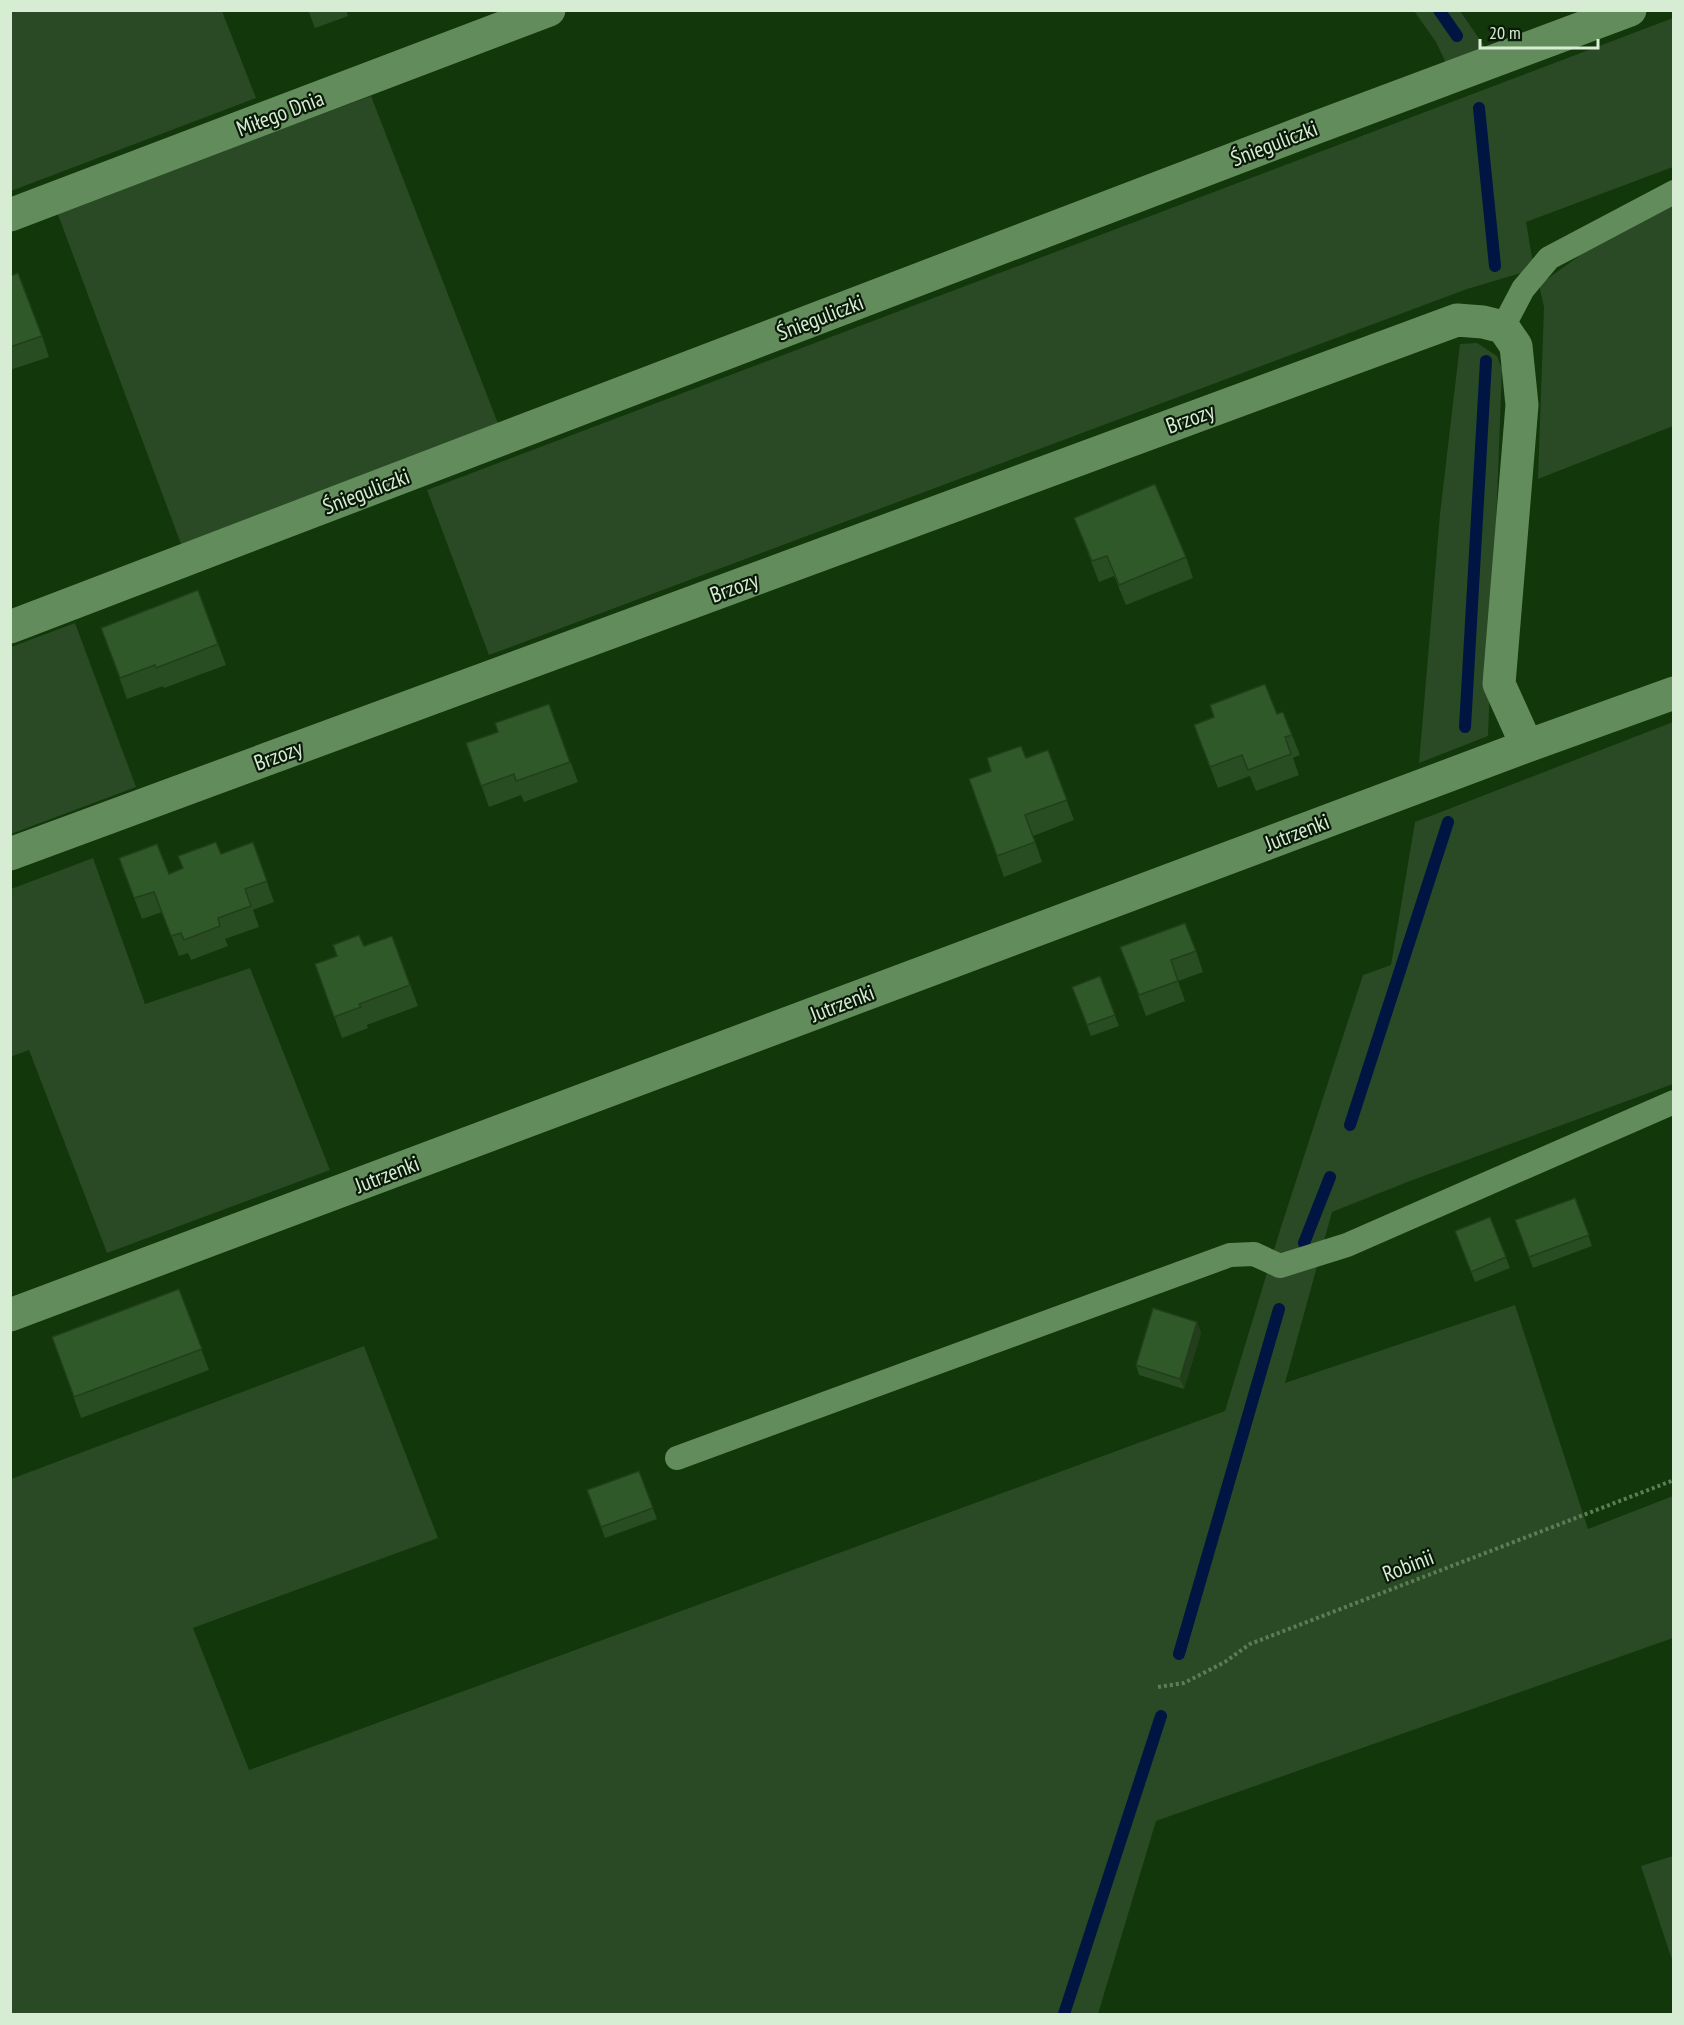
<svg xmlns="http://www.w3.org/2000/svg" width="1684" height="2025" viewBox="0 0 1684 2025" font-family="'PT Sans Narrow',sans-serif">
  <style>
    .green { fill: #2a4925 }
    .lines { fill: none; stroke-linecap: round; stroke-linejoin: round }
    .stream { stroke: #011542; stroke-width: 12 }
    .path { stroke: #5d7d57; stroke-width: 4; stroke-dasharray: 3 3; stroke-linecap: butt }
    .lane { stroke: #638c5c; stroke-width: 24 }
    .street { stroke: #638c5c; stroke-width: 33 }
    .wall { fill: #294d23 }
    .shaded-wall { fill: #223e1d }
    .building { fill: #305929; stroke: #223e1d; stroke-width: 1.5 }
    .labels { text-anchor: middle; stroke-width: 4.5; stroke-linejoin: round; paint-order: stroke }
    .street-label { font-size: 22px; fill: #d7edd3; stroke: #0a1a08 }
  </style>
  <rect width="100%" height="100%" fill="#11370a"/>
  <path class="green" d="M11,10L222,11L256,98L11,191Z
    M1414,11H1460L1485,47L1447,65L1436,42Z
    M1673,18V167L1526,222L1534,269L1467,289L489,655L427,490Z
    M371,96L499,426L181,544L57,212Z
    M1673,205V426L1538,479L1544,307L1539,285L1594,245Z
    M1477,343L1497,356L1502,369L1488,736L1419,763L1440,514L1460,344Z
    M75,623L136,787L11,834V647Z
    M1673,722V1084L1410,1181L1332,1212L1285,1383L1515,1305L1588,1529L1673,1496V1638L1156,1821L1098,2014H11V1479L364,1346L438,1538L193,1628L249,1770L1225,1411L1280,1230L1363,975L1391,965L1415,822Z
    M93,858L145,1004L250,968L330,1170L107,1253L29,1050L10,1057L11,889Z
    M1673,1856H1674L1673,1963L1641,1866Z"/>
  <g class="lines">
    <path class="stream" d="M1439,10L1457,36
      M1479,108L1495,266
      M1465,727L1486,361
      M1350,1125L1448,822
      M1304,1243L1330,1177
      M1179,1654L1279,1309
      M1064,2014L1161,1716"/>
    <path class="path" d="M1158,1687L1184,1683L1225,1662L1250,1644L1674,1480"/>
    <path class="lane" d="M1503,327L1523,289L1549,258L1674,192
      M677,1458L1230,1255L1254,1254L1280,1266L1347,1245L1674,1102"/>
    <path class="street" d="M10,215L549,10
      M10,627L1312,129L1630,10
      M10,854L1457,320L1483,322L1503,327L1516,346L1522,405L1499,684L1527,746
      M10,1315L1527,746L1674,693"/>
  </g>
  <path class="wall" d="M308,10H346L348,16L315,28Z
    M10,276L42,336L49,357L10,370Z
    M1074,518L1186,557L1193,578L1126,605L1114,576L1099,582Z
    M198,590L226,665L164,688L163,686L127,699L101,628Z
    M549,704L578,782L524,802L521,795L489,807L466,743L498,732Z
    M1277,714L1292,735L1300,755L1293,758L1299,775L1256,791L1250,776L1218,788L1194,725Z
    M1048,750L1074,820L1033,836L1042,862L1004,877L969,779Z
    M253,842L274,902L253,910L259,927L225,939L228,946L191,960L188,953L179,956L162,912L142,919L119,858L169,874L183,869L178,856L221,854Z
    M392,936L418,1006L367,1025L368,1028L342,1038L315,964Z
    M1120,947L1196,951L1203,972L1178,981L1185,1001L1146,1016Z
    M1100,976L1119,1026L1091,1036L1072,987Z
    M1575,1198L1592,1246L1533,1268L1515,1220Z
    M1490,1217L1510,1268L1475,1282L1455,1231Z
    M179,1289L209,1370L81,1418L52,1337Z
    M1197,1322L1201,1333L1184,1389L1139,1375L1136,1365Z
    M639,1471L657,1519L605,1538L587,1490Z"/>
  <path class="shaded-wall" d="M1197,1322L1201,1333L1184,1389L1180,1379Z"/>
  <path class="building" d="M18,273L42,336L10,347V276Z
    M1155,484L1186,557L1119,585L1107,556L1092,561L1074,518Z
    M198,590L218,644L156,668L155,665L120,678L101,628Z
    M1265,684L1277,714L1283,712L1292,735L1285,737L1291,754L1248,770L1242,755L1210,767L1194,725L1214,717L1210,705Z
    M549,704L570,762L516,781L514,774L481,786L466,743L498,732L495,723Z
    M1021,746L1026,758L1048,750L1067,800L1025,815L1035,842L997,856L969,779L991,771L987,758Z
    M216,842L221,854L253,842L267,881L245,889L251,906L218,918L220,926L184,940L181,933L171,936L154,892L134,898L119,858L157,844L169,874L183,868L178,856Z
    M1185,923L1196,951L1171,960L1178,981L1139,995L1120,947Z
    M359,935L364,946L392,936L410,985L359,1004L361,1007L334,1017L315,964L337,956L333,945Z
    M1100,976L1115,1015L1087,1025L1072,987Z
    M1575,1198L1589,1235L1529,1257L1515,1220Z
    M1490,1217L1506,1257L1471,1272L1455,1231Z
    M179,1289L202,1349L74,1397L52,1337Z
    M1153,1308L1197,1322L1180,1379L1136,1365Z
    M639,1471L653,1508L601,1527L587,1490Z"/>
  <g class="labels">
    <g class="street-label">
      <text transform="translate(280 113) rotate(-21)" y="8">Miłego Dnia</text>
      <text transform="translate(1274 143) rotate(-21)" y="8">Śnieguliczki</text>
      <text transform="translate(820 317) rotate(-21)" y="8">Śnieguliczki</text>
      <text transform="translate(1190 418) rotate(-20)" y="8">Brzozy</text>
      <text transform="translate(366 491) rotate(-21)" y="8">Śnieguliczki</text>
      <text transform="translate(734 587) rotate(-20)" y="8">Brzozy</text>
      <text transform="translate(278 755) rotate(-20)" y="8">Brzozy</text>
      <text transform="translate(1297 832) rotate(-21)" y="8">Jutrzenki</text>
      <text transform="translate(842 1003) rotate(-21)" y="8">Jutrzenki</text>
      <text transform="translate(387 1174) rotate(-21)" y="8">Jutrzenki</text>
      <text transform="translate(1408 1565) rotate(-21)" y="8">Robinii</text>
    </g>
  </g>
  <rect width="1684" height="2025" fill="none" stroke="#d7edd3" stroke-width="24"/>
  <path d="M1480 39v9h118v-9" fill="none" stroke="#d7edd3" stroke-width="3"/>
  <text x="1489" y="39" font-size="18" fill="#d7edd3" stroke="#0a1a08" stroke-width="4.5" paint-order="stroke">20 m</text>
</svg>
